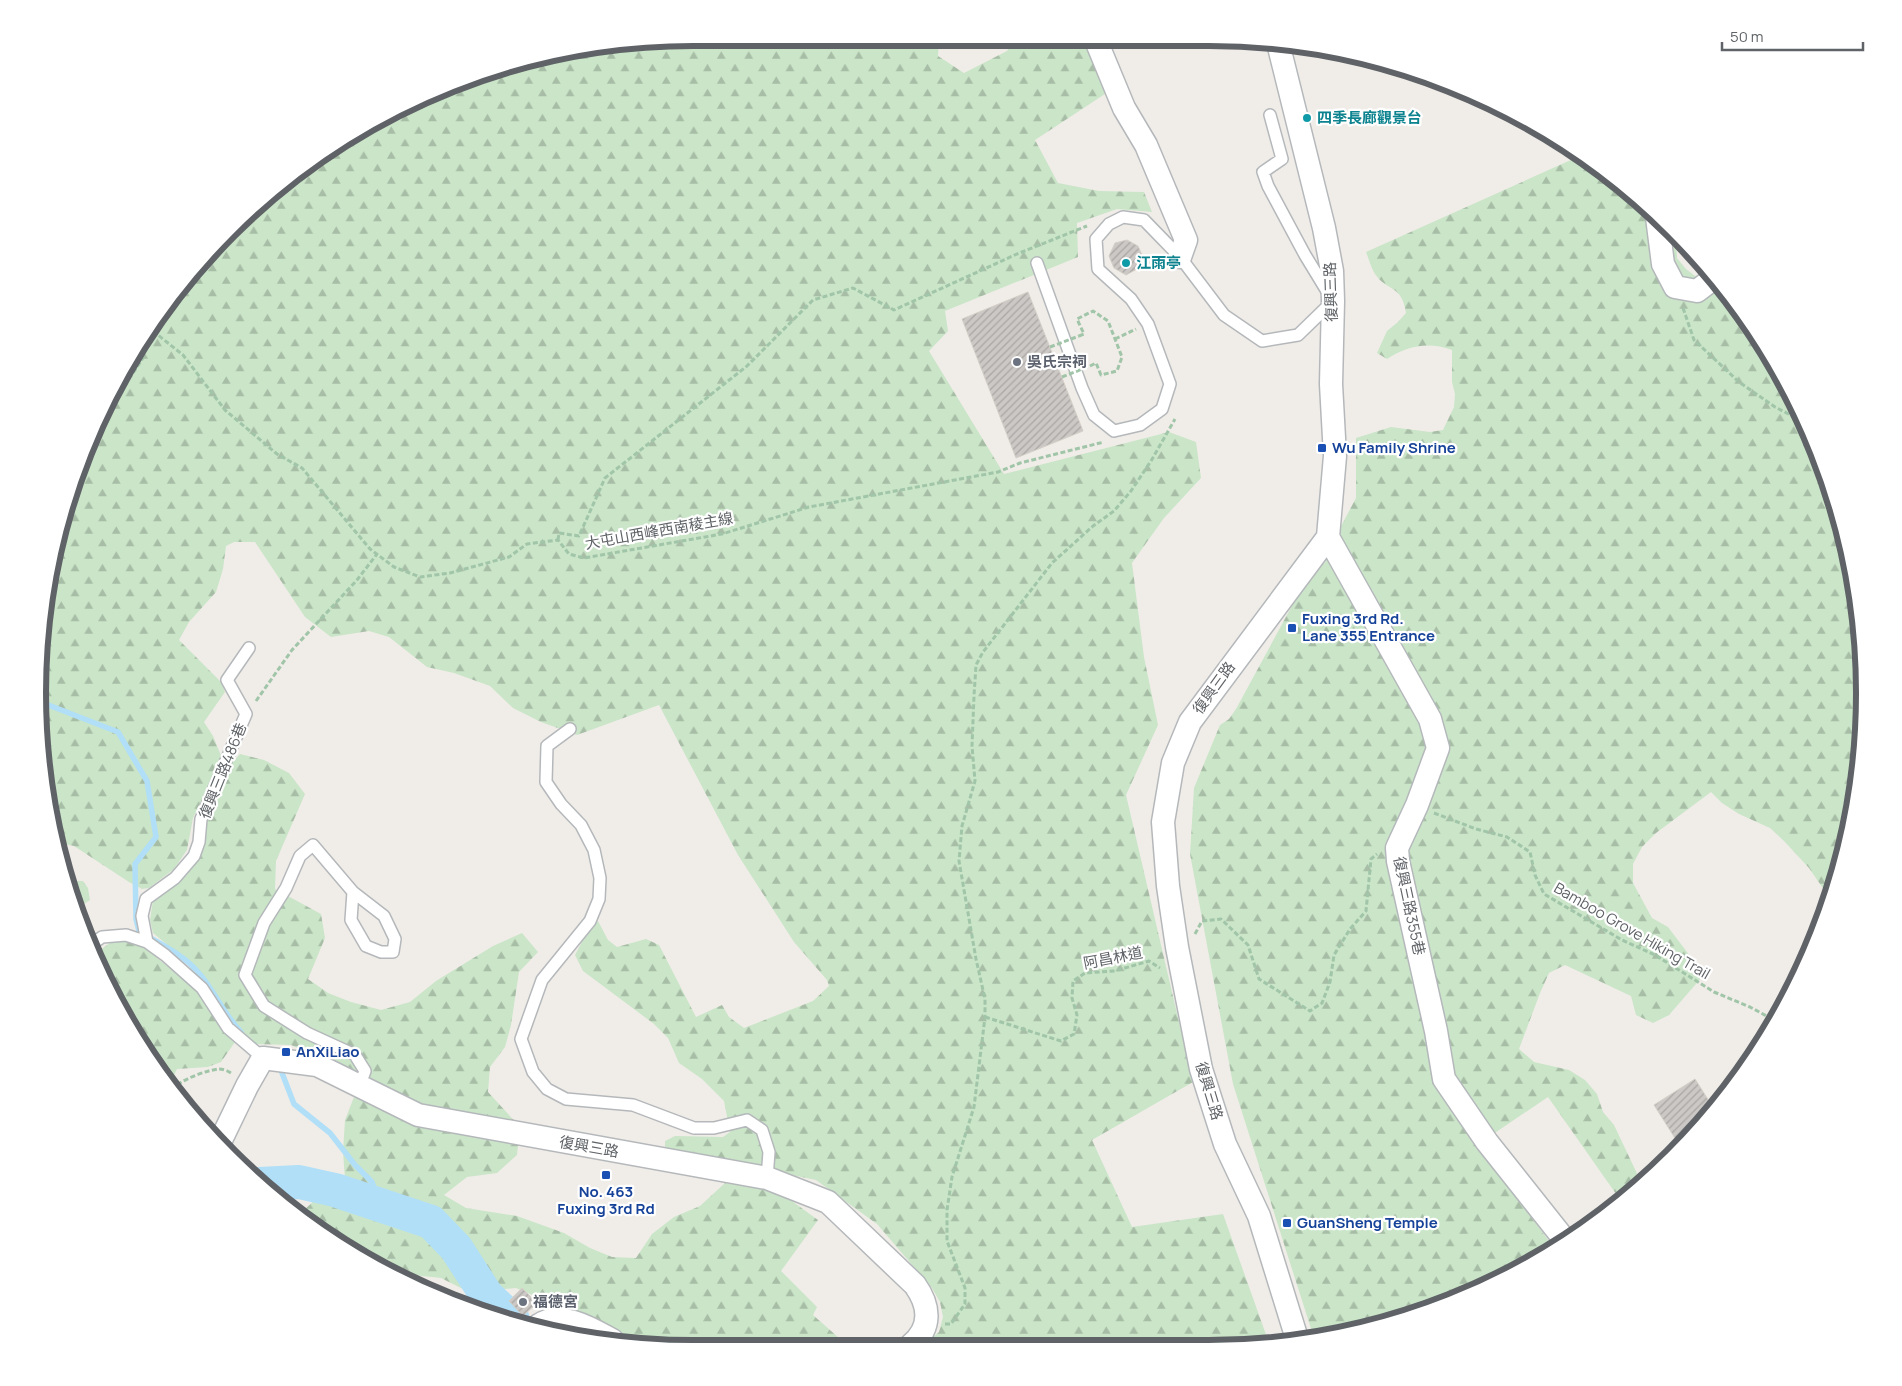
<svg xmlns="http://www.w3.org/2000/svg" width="1902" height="1386" viewBox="0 0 1902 1386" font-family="Manrope,'Noto Sans TC',sans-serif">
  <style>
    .forest { fill: url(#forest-firs) }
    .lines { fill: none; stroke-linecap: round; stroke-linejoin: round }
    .stream { stroke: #b1dff7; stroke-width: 5.5 }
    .river { stroke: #b1dff7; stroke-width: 34 }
    .building { fill: url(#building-hatch); stroke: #d4cfc7 }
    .service-casing { stroke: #b5b8bb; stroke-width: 14 }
    .minor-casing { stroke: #b5b8bb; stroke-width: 25 }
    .path { stroke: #a1c5a8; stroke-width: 3; stroke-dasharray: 5 2.5; stroke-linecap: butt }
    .service { stroke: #fff; stroke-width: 11 }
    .minor { stroke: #fff; stroke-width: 22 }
    .path-bridge { stroke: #a1c5a8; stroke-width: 3; stroke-dasharray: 5 2.5; stroke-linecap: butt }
    .culture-dot { fill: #0f9aa8; stroke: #fff; stroke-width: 2 }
    .worship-dot { fill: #6b7280; stroke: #fff; stroke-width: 2 }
    .transit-dot { fill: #1a4fb4; stroke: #fff; stroke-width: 2 }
    .labels { text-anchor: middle; stroke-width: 4.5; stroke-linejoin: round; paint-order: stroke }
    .culture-label { font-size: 15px; font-weight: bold; fill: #0d838f; stroke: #fff; text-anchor: start }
    .street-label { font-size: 15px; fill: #5f6367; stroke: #fff }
    .worship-label { font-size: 15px; font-weight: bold; fill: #5b616d; stroke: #fff; text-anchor: start }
    .transit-label { font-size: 15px; font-weight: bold; fill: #164399; stroke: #fff; text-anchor: start }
    .rim { fill: none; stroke: #5f6367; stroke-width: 6 }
  </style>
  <defs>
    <pattern id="forest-firs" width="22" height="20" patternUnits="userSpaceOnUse" patternTransform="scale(1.25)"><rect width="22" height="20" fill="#cae5c8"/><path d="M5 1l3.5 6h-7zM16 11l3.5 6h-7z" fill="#a7bda6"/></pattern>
    <pattern id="building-hatch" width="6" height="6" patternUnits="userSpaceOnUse" patternTransform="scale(1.25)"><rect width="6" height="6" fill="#ccc8c5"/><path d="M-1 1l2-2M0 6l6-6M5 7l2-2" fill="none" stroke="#a9a6a4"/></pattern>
  </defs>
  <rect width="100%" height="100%" fill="#f0ede8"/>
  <path class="forest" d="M693,38H939L938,56L964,73L1007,51L1015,38H1087L1111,90L1035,140L1058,183L1099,191L1144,192L1152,212L1117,209L1077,223L1078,257L945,311L948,331L929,351L1004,474L1169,432L1196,442L1201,478L1164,518L1132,563L1144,657L1158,725L1126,795L1193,1082L1092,1140L1132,1227L1223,1214L1269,1343L924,1345L939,1332L943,1317L940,1302L932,1288L877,1224L816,1180L728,1162L665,1152V1141L675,1136L723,1137L730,1132L724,1101L702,1079L679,1063L668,1038L654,1024L583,971L575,955L585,936L598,921L608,940L617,947L646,939L659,945L696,1017L722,1005L729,1017L744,1028L813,1001L829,986L827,980L794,942L738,855L659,705L577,735L541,722L513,708L490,686L454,673L427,667L389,637L369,631L331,637L305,617L255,542H234L226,546L223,569L216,592L189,622L179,640L221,682L225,692L204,722L213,736L222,758L193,818L187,850L174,869L149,888L142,889L129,882L74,846L60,843L43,778L38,693L50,565L105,403L200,261L329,148L442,88L523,60Z
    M1582,155L1641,200L1676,237L1677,258L1686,269L1707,285L1725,290L1729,294L1797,403L1842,523L1863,650L1859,778L1831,900L1809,868L1784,841L1770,828L1739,814L1722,803L1711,792L1656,833L1642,847L1633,864V883L1652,918L1668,927L1693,960L1702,977L1669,1015L1653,1023L1636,1015L1631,996L1565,965L1549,973L1540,993L1519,1049L1534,1062L1569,1070L1585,1080L1597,1094L1603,1112L1614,1125L1641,1182L1621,1201L1548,1097L1477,1145L1552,1245L1491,1273L1490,1281L1460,1298L1314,1338L1233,1084L1190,854L1194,788L1220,725L1229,719L1236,709L1312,569L1325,563L1330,547L1356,498V438L1391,427L1430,432L1443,430L1454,407L1455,394L1452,382V350C1428,341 1407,346 1387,359L1377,353L1387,331L1398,322L1406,313C1402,284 1387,292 1375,274C1371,268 1369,259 1366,252Z
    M240,754L264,760L289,773L305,794L276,861L275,889L321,914L325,938L308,979L328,993L351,1002L381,1010L410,1002L436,981L493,946L522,933L538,952L519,972L511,1025L505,1047L490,1067L488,1092L520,1127L517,1155L497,1173L467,1177L444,1195L466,1208L517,1216L564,1233L590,1248L612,1257L636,1258L652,1234L674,1217L700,1206L725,1183L755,1186L785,1196L818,1220L781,1271L817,1307L813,1315L848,1346L650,1347L554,1328L562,1319L539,1298L516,1288L469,1292L441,1278L404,1274L398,1275L366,1261L300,1214L320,1195L345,1179L343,1152L345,1120L354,1097L340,1069L315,1055L291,1045L252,1044L233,1028L217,1004L199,971L153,933L150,920L153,900L185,871L205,819L229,766Z
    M71,881H83L88,888L90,900L78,908Z
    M126,940L143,946L199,993L235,1042L221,1062L208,1067L177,1069L169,1085L97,961L100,950L110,943Z"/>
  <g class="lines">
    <path class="stream" d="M38,701L118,732L147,781L156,837L135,864L136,919L139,931C155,941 175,950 189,963C211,982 221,1011 241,1032
      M282,1073L294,1104L330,1133L355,1165L372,1182L380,1205"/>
    <path class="river" d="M259,1184L299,1182L335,1190L431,1222L456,1248L487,1296L513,1320"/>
  </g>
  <path class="building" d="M1127,240L1138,246L1143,257L1137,269L1126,275L1114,268L1109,256L1115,243Z
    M1028,292L1083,431L1016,458L962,319Z
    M1695,1079L1714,1109L1702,1125L1680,1146L1654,1105Z
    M522,1288L537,1303L523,1316L509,1301Z"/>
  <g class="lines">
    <g class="service-casing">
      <path id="service" d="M1037,263L1082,388L1094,415L1114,431L1140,425L1162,409L1170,384L1148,324L1131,299L1098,269L1096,239L1109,224L1123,217L1144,220L1180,257L1224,315L1262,341L1298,335L1333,301L1305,255L1268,186L1263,172L1282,159L1270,115
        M570,729L547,746L546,782L561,804L581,825L594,850L600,878L599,899L590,921L542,980L521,1039L533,1072L547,1089L566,1099L633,1105L694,1128H714L747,1120L762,1130L769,1152L767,1178
        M353,892L384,916L395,939L393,952H381L366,946L351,920L353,892L313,845L300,856L286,888L264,923L245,975L264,1006L307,1033L355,1055L365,1071L359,1087
        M147,942L142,916L146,899L175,878L194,856L199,842L201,819L246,714L227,680L249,648
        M89,946L102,937L126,935L147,942L165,955L202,988L228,1028L263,1058"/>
    </g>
    <g class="minor-casing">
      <path id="minor" d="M1095,38L1124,108L1146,145L1186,240L1180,257
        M1279,47L1324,228L1332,271L1333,301L1331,384L1335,456L1328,537L1190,722L1173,763L1163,822L1168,886L1177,947L1201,1069L1225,1144L1259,1216L1298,1342
        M1657,217L1663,264L1675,287L1697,291L1714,278
        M1328,537L1430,719L1438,748L1417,805L1397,848L1398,861L1436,1031L1444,1079L1487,1142L1564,1239
        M220,1142L247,1086L263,1058L317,1065L418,1115L767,1178L828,1202L915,1285C930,1306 932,1328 911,1345
        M539,1325C561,1310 592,1329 612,1340"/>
    </g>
    <path class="path" d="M1683,308L1694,340L1739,382L1775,407L1804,422
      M153,331L183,355L225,410L277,454L302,468L370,549L394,567L420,577L450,573L509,557L527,544L558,540L569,554L584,558L722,534L809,507L998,472L1020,463L1104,442
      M1079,336L1084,334L1077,319L1093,311L1108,321L1122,357L1117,371L1101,375L1096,363L1090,366
      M1115,339L1136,329
      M129,379L143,358L144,344
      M558,540L559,533L579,536L605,478L747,366L813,300L853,288L894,310L1017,254L1087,226
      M256,701L292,650L357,580L377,554
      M1434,813L1476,829L1507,837L1530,852L1535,875L1544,894L1622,940L1655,955L1714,992L1750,1007L1774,1020L1775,1023
      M1195,934L1202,921L1221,919L1248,945L1259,979L1310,1011L1322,1003L1330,982L1334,955L1350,929L1366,911L1371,859L1377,854
      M985,1017L1061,1041L1074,1034L1077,1015L1072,998L1073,981L1085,973L1115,971L1149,961L1160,968
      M172,1090C179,1080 207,1070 219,1069C223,1069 228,1071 231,1073
      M945,1324H951L965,1304V1288L947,1241V1210L952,1177L974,1107L985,1017V999L976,959L959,861L962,826L975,781L972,746L974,696L976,665L983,652L1052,563L1093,526L1114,511L1131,491L1151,461L1175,419"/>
    <use href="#service" class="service"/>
    <use href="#minor" class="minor"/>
    <path class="path-bridge" d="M1050,347L1079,336
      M1062,377L1090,366"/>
  </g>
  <g class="culture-dot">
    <circle cx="1307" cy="118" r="5"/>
    <circle cx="1126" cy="263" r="5"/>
  </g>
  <g class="worship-dot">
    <circle cx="1017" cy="362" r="5"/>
    <circle cx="523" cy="1302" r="5"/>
  </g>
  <g class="transit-dot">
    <rect x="1317" y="443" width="10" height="10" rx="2.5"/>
    <rect x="1287" y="623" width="10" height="10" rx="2.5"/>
    <rect x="281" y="1047" width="10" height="10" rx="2.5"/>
    <rect x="601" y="1170" width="10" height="10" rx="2.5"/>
    <rect x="1282" y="1218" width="10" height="10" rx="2.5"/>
  </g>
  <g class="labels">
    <g class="culture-label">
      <text x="1317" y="123">四季長廊觀景台</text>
      <text x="1136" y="268">江雨亭</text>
    </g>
    <g class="street-label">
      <text transform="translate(1331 292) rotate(-92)" y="5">復興三路</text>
      <text transform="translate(659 531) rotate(-10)" y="5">大屯山西峰西南稜主線</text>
      <text transform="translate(1214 688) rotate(-54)" y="5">復興三路</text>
      <text transform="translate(223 771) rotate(-68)" y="5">復興三路486巷</text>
      <text transform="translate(1409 906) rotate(78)" y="5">復興三路355巷</text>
      <text transform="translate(1632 931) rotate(30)" y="5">Bamboo Grove Hiking Trail</text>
      <text transform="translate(1113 958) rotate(-11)" y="5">阿昌林道</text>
      <text transform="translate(1209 1091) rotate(73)" y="5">復興三路</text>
      <text transform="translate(589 1147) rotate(10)" y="5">復興三路</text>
    </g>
    <g class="worship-label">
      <text x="1027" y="367">吳氏宗祠</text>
      <text x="533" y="1307">福德宮</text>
    </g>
    <g class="transit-label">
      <text x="1332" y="453">Wu Family Shrine</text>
      <text x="1302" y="624">Fuxing 3rd Rd.<tspan x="1302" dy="17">Lane 355 Entrance</tspan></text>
      <text x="296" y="1057">AnXiLiao</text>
      <text x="606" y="1197" text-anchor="middle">No. 463<tspan x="606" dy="17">Fuxing 3rd Rd</tspan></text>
      <text x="1297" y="1228">GuanSheng Temple</text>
    </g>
  </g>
  <path d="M0 0H1902V1386H0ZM693 46H1209A647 647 0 0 1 1856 693V693A647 647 0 0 1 1209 1340H693A647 647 0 0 1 46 693V693A647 647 0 0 1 693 46Z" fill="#fff" fill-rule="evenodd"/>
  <path class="rim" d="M693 46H1209A647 647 0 0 1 1856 693V693A647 647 0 0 1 1209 1340H693A647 647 0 0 1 46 693V693A647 647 0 0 1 693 46Z"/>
  <path d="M1722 42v8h141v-8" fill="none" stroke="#5f6367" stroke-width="2.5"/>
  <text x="1730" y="42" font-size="15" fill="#5f6367" stroke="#ffffff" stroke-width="4" paint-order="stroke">50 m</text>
</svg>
